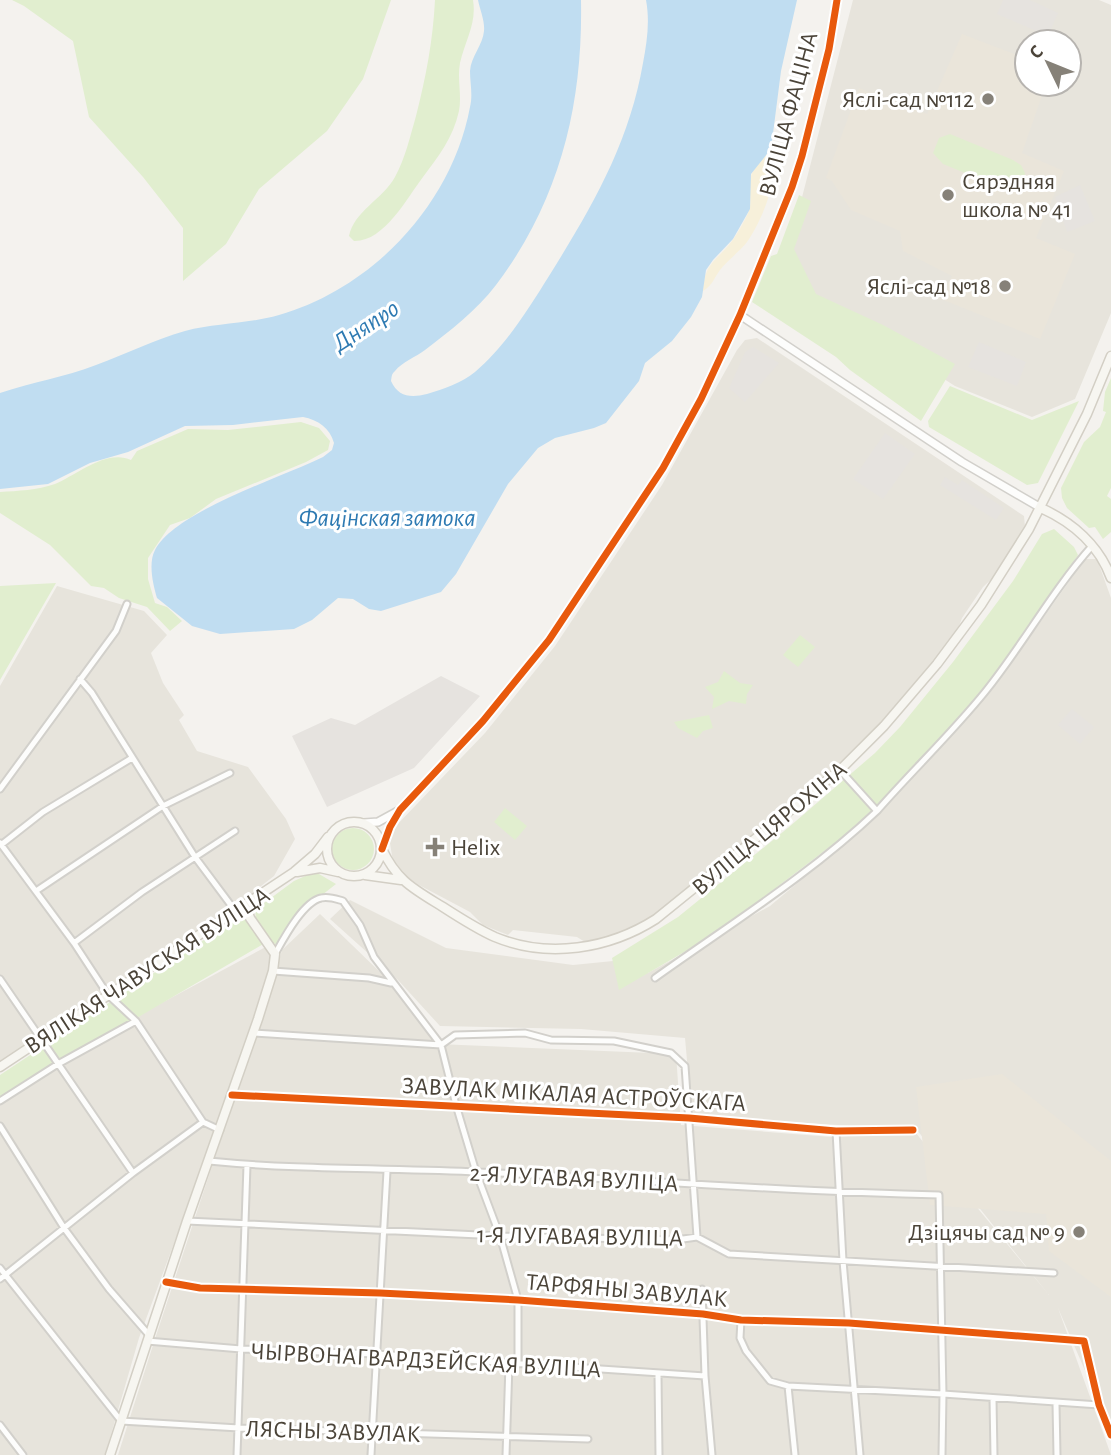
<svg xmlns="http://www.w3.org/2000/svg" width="1111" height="1455" viewBox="0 0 1111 1455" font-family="'Alegreya Sans',sans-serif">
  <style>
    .residential { fill: #e7e4dc; fill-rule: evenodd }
    .education { fill: #eae5da }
    .green { fill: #e1eecf }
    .sand { fill: #f7f0da }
    .parking { fill: #e6e3df }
    .water { fill: #c0ddf1 }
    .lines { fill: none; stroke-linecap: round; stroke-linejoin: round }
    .minor-casing { stroke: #d2d0cb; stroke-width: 9 }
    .tertiary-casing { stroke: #d2d0cb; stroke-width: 10 }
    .secondary-casing { stroke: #d3cfc5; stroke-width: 11 }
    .minor { stroke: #fdfdfc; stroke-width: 5 }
    .tertiary { stroke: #fdfdfc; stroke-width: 7 }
    .secondary { stroke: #f7f6f1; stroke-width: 8 }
    .cycleway-casing { stroke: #fff; stroke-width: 11 }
    .cycleway { stroke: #e8590c; stroke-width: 7 }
    .poi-dot { fill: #868178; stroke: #fff; stroke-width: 2.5 }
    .labels { text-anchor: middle; stroke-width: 6; stroke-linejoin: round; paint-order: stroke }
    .poi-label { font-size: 24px; fill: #4b4439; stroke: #fff; text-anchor: end }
    .street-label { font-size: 24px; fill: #4b4439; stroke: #fff }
    .water-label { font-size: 26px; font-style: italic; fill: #2e7ab2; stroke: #fff }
  </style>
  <rect width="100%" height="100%" fill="#f4f2ee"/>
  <path class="residential" d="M853,0H1099L1111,5V313L1075,399L1032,417L955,386L814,296L784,267ZM1027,42H1069V84H1027Z
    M757,338L1024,516L1025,527L997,574L983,587L962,618L956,634L939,656L880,723L849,756L814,787L767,822L756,835L675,900L644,921L613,935L585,942L577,937L513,930L508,935L483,925L470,912L419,885L397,870L393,862L390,843L392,830L485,733L555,646L662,485L737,350L745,340Z
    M1085,559H1097L1111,598V1431L1058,1308L1111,1455H118L154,1342L275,975L282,950L320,914L382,974L437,1044L676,1054L681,1125L832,1137L915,1132L1049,1295L917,1130L692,1116L685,1038L581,1029L440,1026L398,980L330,919L350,900L446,948L573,965L623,960L648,973L770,906L869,823L992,690Z
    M57,586L144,611L167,635L151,653L163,683L184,715L179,720L197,751L248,767L286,819L295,839L274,876L229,911L0,1064V686Z
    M273,943L270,973L249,1040L139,1338L105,1455H0V1105L130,1020Z"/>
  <path class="education" d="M962,34L1027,59V84H1046L1022,153L1064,171L1036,238L1075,254L1040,339L941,299L952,276L903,251L900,231L851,210L832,181L826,178L859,88L927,114Z
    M1002,1074L1111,1161V1297L1049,1251L1046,1214L930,1205L916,1087Z"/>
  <path class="green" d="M12,0H391L363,79L327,131L259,189L226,244L183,281V228L143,177L89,117L73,41L24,6Z
    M435,0H473C477,23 465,41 460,63C457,79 462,95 459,111C453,138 438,157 423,177C407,198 384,242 354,241L349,236C354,211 383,199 395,177C405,159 410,137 416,116C426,77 433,40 435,0Z
    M950,134L1013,160L1021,165L1025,173L1023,183L1013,190H1007L943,164L933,153L939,138Z
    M799,195L811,201L794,249L816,294L883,325L955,364L921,421L850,370L836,357L752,302L771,256L777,254Z
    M1111,378V488L1107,496L1111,499V532L1103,539L1095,527L1089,528L1067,508L1062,498L1061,488L1084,442L1100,427L1106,412L1103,411L1105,392Z
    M950,386L1032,420L1079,401L1038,483L1027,485L929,427L928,421Z
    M301,422L319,428L330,441L328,450L306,462L216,499L190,518L170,525L148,558V579L155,603L167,607L182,621L170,631L147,607L119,598L104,588L91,586L50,545L0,513V492C18,491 37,490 55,484C77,475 106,449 131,460L137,451L188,429L228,430Z
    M1054,529L1074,547L1078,555L1005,664L922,761L865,820L752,906L686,951L619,990L612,958L678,917L789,827L875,753L900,727L953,662L1013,581L1042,534Z
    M56,583L0,680V586Z
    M800,635L815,647L798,667L783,655Z
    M724,671L740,683L753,685L747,694L746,704L729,701L712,709L714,697L705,687L718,682Z
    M709,715L713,728L703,731L697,738L678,728L674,722Z
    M505,808L527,826L515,840L494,822Z
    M332 849a21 21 0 1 1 42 0a21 21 0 1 1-42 0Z
    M312,873L319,874L336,884L317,899L277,945C265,938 253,922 256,909L294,881Z
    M243,914L265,943L0,1098V1075Z"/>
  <path class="sand" d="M767,154C782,178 761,221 747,242C739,252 728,260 720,270C714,278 713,285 703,291C704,263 717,261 732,241C738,233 744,222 748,213C754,200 746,188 751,176C754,167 761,161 767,154Z"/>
  <path class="parking" d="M1003,0H1030L1058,13L1048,36L997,14Z
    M1080,185L1095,221L1067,232L1055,197Z
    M979,342L1026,362L1017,386L968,367Z
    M753,347L779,363L745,402L729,388L745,352Z
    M885,433L915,454L883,499L853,479Z
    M945,477L958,485L962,480L1004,508L996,520L940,485Z
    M441,676L480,696L414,768L327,807L292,736L331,718L355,725Z
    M1072,709L1094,727L1080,744L1058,725Z"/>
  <path class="water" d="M478,0H581C583,105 560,200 496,285C477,310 450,331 425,350C416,357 402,362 395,371C391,375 392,376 391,381C398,397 411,398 427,394C444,389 461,383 475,372C505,347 529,308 549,276C592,207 629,144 643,63C647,42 650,21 646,0H797L781,71L771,149L751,174L750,209L733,239L713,260L706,270L702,297L691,317L672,341L645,363L639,381L606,423L594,428L555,438L538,448L508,484L456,574L441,592L381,611L369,609L353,599L338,598L312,620L294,629L220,634L192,626L157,598C153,585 148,563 155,550C175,511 283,477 323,457L332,450L334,443C330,428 318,420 303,417L233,425L185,426L128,452L90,463L48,484L0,489V393C32,382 65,377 96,365C126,354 154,340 185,331C216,323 248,324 279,315C373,288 452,204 470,107C473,95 470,83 470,71C471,56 483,45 484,31C485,21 480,10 478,0Z"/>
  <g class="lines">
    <g class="minor-casing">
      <path id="minor" d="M80,679L92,693L195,857L236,912
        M840,770L877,811
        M0,789L116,631L127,604
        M0,843L74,943L108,995L136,1021L203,1122
        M1,845L43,812L132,758
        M36,891L163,806L230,773
        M74,943L142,892L235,831
        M275,954C284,938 303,902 321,898C329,896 336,899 343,901L360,925L374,957L441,1045L456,1105L476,1172L500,1236L518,1300V1364
        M273,971L369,978L391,983
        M655,978C729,925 811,874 877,811C912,771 951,734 985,692C1023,645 1052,591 1092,546
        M0,979L133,1173
        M253,1033L441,1045L455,1035L525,1033L551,1040L614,1041L671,1053L685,1066L697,1237
        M232,1095L689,1118L836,1131L913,1130
        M0,1101L58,1064L136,1021
        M203,1122L220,1130
        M0,1126L64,1228L109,1289L149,1335
        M836,1131L843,1261L860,1455
        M209,1161C299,1170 389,1168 479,1172C632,1179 785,1192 939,1195L943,1394L942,1455
        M187,1221L500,1236L676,1240L697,1237L729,1254L1054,1273
        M0,1268L121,1421L239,1428L588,1439
        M0,1279L133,1173L203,1122
        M166,1282L200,1288L380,1293L518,1300L703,1314L741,1320L849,1323L1084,1341L1099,1405L1111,1435
        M702,1289L705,1376L712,1455
        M741,1320L740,1338L746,1351L770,1381L788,1386L943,1394L1099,1405
        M147,1341L241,1349L376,1354L705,1376
        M658,1375L659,1455
        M788,1386L795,1455
        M993,1399L994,1455
        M1056,1404L1057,1455
        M0,1425L23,1455
        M237,1455L247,1165
        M371,1455L387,1171
        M506,1455L509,1364"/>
    </g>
    <g class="tertiary-casing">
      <path id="tertiary" d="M740,315L962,462L1041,508
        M364,823L378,822L400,810
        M382,849L390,827L400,810L483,721L549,640L663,468L701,399L740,315L792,187L802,156L829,49L837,0"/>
    </g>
    <g class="secondary-casing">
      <path id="secondary" d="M1041,508C1072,522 1099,545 1111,578
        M327 849a27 27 0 1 1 54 0a27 27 0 1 1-54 0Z
        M382,849C397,881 414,889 443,907C460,918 477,929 495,937C548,959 609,949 656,919L840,770L884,726L937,664L981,605L1029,529L1087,414L1111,356
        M297,872L320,868L338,872
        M365,875L401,880
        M0,1067L294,872L315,854L328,837
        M110,1455L187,1221L258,1019L273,971L275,954L250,918L246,906"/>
    </g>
    <use href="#minor" class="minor"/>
    <use href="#tertiary" class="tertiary"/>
    <use href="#secondary" class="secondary"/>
    <g class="cycleway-casing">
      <path id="cycleway" d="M382,849L390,827L400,810L483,721L549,640L663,468L701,399L740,315L792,187L802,156L829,49L837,0
        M232,1095L689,1118L836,1131L913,1130
        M166,1282L200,1288L380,1293L518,1300L703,1314L741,1320L849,1323L1084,1341L1099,1405L1111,1435"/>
    </g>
    <use href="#cycleway" class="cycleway"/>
  </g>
  <g class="poi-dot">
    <circle cx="988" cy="99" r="7"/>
    <circle cx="948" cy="195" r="7"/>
    <circle cx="1005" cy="286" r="7"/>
    <path d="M431.5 836.5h7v7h7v7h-7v7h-7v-7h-7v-7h7z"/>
    <circle cx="1079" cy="1232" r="7"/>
  </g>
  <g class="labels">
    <g class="poi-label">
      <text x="974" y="107">Яслі-сад №112</text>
      <text x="962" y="189" text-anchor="start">Сярэдняя<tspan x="962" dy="28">школа № 41</tspan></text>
      <text x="991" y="294">Яслі-сад №18</text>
      <text x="451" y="855" text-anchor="start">Helix</text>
      <text x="1065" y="1240">Дзіцячы сад № 9</text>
    </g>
    <g class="street-label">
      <text transform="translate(788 114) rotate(-75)" y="8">ВУЛІЦА ФАЦІНА</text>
      <text transform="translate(769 828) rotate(-40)" y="8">ВУЛІЦА ЦЯРОХІНА</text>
      <text transform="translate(147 970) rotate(-33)" y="8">ВЯЛІКАЯ ЧАВУСКАЯ ВУЛІЦА</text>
      <text transform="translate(574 1094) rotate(3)" y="8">ЗАВУЛАК МІКАЛАЯ АСТРОЎСКАГА</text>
      <text transform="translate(574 1178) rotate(3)" y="8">2-Я ЛУГАВАЯ ВУЛІЦА</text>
      <text transform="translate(580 1236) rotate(1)" y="8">1-Я ЛУГАВАЯ ВУЛІЦА</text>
      <text transform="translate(627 1290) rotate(5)" y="8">ТАРФЯНЫ ЗАВУЛАК</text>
      <text transform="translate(426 1360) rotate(3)" y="8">ЧЫРВОНАГВАРДЗЕЙСКАЯ ВУЛІЦА</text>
      <text transform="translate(333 1431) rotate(2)" y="8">ЛЯСНЫ ЗАВУЛАК</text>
    </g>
    <g class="water-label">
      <text transform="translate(365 325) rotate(-33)" y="9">Дняпро</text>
      <text x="387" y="526">Фацінская затока</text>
    </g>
  </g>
  <g transform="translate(1048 63) rotate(313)"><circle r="33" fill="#ffffff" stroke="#b7b4b0" stroke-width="2"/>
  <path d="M0-5L12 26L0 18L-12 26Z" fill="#868178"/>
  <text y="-10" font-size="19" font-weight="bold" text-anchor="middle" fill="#4b4439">С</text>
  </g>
</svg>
